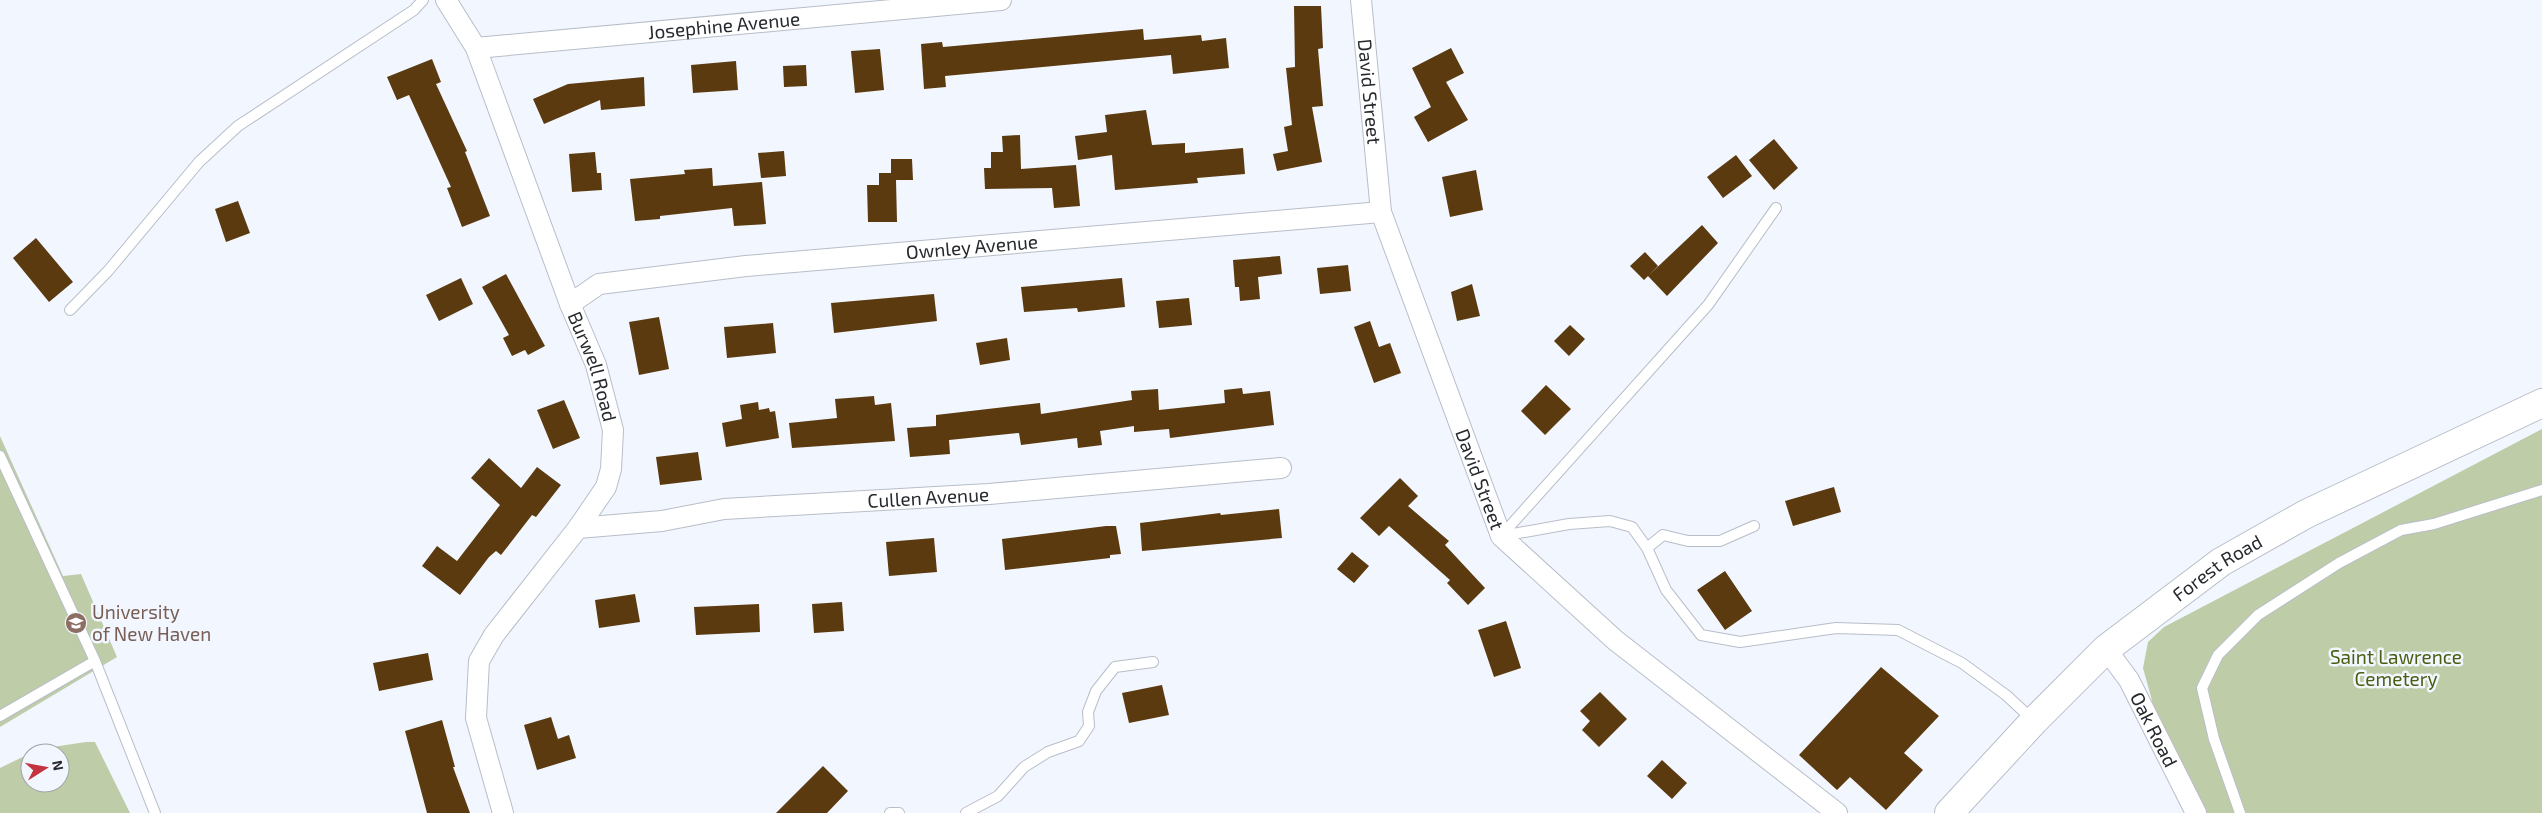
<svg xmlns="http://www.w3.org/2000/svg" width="2542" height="813" viewBox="0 0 2542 813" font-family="'Exo 2',sans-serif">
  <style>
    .green { fill: #bfcca8; fill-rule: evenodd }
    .building { fill: #5a3a0e }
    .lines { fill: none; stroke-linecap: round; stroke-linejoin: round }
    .service-casing { stroke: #b8bec8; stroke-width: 12 }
    .minor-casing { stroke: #b8bec8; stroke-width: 22 }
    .secondary-casing { stroke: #b8bec8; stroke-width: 30 }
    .service { stroke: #fff; stroke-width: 10 }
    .minor { stroke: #fff; stroke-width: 20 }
    .secondary { stroke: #fff; stroke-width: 28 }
    .labels { text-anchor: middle; stroke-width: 5; stroke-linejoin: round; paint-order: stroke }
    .street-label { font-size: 19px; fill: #26292d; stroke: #f1f6ff }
    .education-label { font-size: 19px; fill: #785e54; stroke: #f1f6ff; text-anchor: start }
    .park-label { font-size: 19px; fill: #4a5e10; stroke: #f1f6ff }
  </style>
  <rect width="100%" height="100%" fill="#f1f6ff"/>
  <path class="green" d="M2542,429V813H2206L2153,704L2143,668L2148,642L2164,627Z
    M0,436L63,576L81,574L117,657L0,727Z
    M86,742H95L130,813H0V768L39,749ZM30,753H60V783H30Z"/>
  <path class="building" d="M1294,6H1321L1323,48L1318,49L1323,106L1312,107L1322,162L1277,171L1273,154L1288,151L1284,127L1292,125L1286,68L1295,67Z
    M1143,29L1144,40L1201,35L1202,41L1226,38L1229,68L1173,74L1171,55L945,76L946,87L924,89L921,44L942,42L943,47Z
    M1451,48L1464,73L1446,82L1468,120L1428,142L1414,117L1431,107L1412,68Z
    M880,49L884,90L855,93L851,51Z
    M432,59L441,82L436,84L467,151L465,152L490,216L462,227L447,188L451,187L409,95L397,100L387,77Z
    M736,61L738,90L693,93L691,65Z
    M806,65L807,86L784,87L783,66Z
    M644,77L645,106L601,110L600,100L544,124L533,99L568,84Z
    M1146,110L1152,145L1185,143V153L1243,148L1245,174L1197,178L1198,183L1115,190L1112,155L1078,160L1075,136L1107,132L1105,115Z
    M1020,135L1021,169L1076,165L1080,206L1054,208L1052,188L985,189L984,168H991V152H1003L1002,136Z
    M1774,139L1798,168L1774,190L1749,160Z
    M784,151L786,176L761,178L758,153Z
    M595,152L597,173H601L602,190L572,192L569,154Z
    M1736,155L1752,176L1723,198L1707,177Z
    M891,159H912L913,180H896L897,222H868L867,185H879V173H891Z
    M712,168L713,186L762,182L766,224L734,226L732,208L660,216V219L635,221L630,179L685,174L684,170Z
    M1476,170L1483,210L1450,217L1442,177Z
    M238,201L250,233L226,242L215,209Z
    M1702,225L1718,243L1667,296L1648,276Z
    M36,238L73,282L49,302L13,258Z
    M1645,252L1658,266L1644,280L1630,266Z
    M1280,256L1282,274L1258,277L1260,299L1240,301L1239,287H1235L1233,260Z
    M1348,265L1351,291L1320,294L1317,268Z
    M506,274L545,346L528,355L525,350L512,356L503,338L509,335L482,287Z
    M461,278L473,304L439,321L426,295Z
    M1122,278L1125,307L1078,312L1077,308L1024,312L1021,287Z
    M1472,284L1480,316L1457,321L1451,292Z
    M934,294L937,321L834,333L831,303Z
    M1189,298L1192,325L1159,328L1156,301Z
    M659,317L669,369L639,375L629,322Z
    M1370,321L1379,347L1390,343L1401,373L1374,383L1354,327Z
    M773,323L776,353L727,358L724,327Z
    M1570,325L1585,339L1569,356L1554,341Z
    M1007,338L1010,360L980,365L976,343Z
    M1546,385L1571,409L1545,435L1521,411Z
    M1242,388L1243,394L1270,391L1274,425L1170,438L1169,429L1134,432V426L1100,431L1102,445L1078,448L1077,438L1021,445L1019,433L949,440L950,454L910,457L907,428L936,426V415L1040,403L1041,414L1132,400L1131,391L1158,389L1159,410L1225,403L1224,390Z
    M874,396L875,405L891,403L895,441L792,448L789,423L837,418L835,399Z
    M564,400L580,438L553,449L537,410Z
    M758,402L759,410L769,408L770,412L775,411L779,438L726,447L722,423L742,419L740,405Z
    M698,452L702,480L660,485L656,457Z
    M489,458L521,488L537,467L561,485L536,517L532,515L501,555L496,551L489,557L460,595L422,566L437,546L457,561L500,505L471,478Z
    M1400,478L1418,496L1408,506L1449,541L1445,545L1485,588L1468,605L1447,583L1450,580L1389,526L1379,536L1360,518Z
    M1834,487L1841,512L1793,526L1785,501Z
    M1279,509L1282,538L1142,551L1140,523L1220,513L1221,515Z
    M1106,526H1116L1121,554L1110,555V558L1005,570L1002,539Z
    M934,538L937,572L889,576L886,542Z
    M1352,552L1369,566L1354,583L1337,569Z
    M1725,571L1752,611L1725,630L1697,590Z
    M635,594L640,622L599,628L595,600Z
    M842,602L844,631L814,633L812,604Z
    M759,604L760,632L696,635L694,607Z
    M1506,621L1521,668L1494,677L1478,630Z
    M428,653L433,680L379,691L373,663Z
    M1881,667L1939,716L1904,753L1923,770L1886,810L1850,777L1837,790L1799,755Z
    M1162,685L1169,715L1129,723L1122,693Z
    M1600,692L1627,719L1599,747L1582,730L1590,721L1580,711Z
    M551,717L558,739L569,735L576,758L537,770L524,725Z
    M442,720L455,767H453L470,813H427L405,731Z
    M1662,760L1687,783L1672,799L1647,776Z
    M823,766L848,791L827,813H776Z"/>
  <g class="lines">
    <g class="service-casing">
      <path id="service" d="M70,310L108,271L199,162L238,126L414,10L423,0
        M0,456L95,661L155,813
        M1501,536L1708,305L1776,208
        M1502,536L1569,524L1610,521L1632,527L1647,548L1666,590L1701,635L1740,642L1836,628L1898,630L1962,663L2006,695L2033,720
        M1647,548L1663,535L1688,541H1720L1754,526
        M0,716L95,661
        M890,813H899
        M966,813L998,796L1024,767L1048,752L1079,741L1089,726L1088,712L1096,691L1115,667L1153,662
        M2240,813L2214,739L2202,688L2218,655L2258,615L2339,563L2401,530L2434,524L2542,490"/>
    </g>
    <g class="minor-casing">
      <g id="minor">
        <path id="s1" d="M446,0L476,48L570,304L596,365L613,430L611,469L606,487L578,528L494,635L479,661L476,718L503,813"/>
        <path id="s2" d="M1361,0L1381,212L1501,536L1615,640L1837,813"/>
        <path id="s3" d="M476,48L1001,0"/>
        <path id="s4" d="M570,304L599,284L746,266L1381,212"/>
        <path id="s5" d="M578,528L662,521L724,509L989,494L1281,468"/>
        <path id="s6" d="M2106,649L2129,680L2196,813"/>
      </g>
    </g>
    <g class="secondary-casing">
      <g id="secondary">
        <path id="s7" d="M1949,813L2034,721L2106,649L2221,562L2306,514L2542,403"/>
      </g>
    </g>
    <use href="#service" class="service"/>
    <use href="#minor" class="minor"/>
    <use href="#secondary" class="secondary"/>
  </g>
  <defs>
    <g id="university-disc" transform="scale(1.125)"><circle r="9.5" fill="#8d6e63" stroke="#f1f6ff"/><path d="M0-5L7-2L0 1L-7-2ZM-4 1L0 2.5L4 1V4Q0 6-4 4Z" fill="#fff"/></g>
  </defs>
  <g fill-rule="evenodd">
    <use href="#university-disc" x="76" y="623"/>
  </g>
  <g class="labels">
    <g class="street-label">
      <text dy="7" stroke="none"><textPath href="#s3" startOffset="249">Josephine Avenue</textPath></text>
      <text dy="7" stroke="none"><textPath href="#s2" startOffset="92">David Street</textPath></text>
      <text dy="7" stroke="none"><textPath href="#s4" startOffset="410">Ownley Avenue</textPath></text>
      <text dy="7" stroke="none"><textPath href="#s1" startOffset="396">Burwell Road</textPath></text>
      <text dy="7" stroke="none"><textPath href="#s2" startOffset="498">David Street</textPath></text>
      <text dy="7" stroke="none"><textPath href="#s5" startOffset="352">Cullen Avenue</textPath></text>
      <text dy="7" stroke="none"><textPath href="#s7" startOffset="365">Forest Road</textPath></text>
      <text dy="7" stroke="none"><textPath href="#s6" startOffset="94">Oak Road</textPath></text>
    </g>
    <g class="education-label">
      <text x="92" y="619">University<tspan x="92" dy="22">of New Haven</tspan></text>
    </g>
    <g class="park-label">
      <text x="2396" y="664">Saint Lawrence<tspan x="2396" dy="22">Cemetery</tspan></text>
    </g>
  </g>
  <g transform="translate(45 768) rotate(79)"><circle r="24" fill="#f1f6ff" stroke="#a0a4ab"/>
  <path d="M0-4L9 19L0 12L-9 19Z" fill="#c3343e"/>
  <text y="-8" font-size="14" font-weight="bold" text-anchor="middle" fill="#26292d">N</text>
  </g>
</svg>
